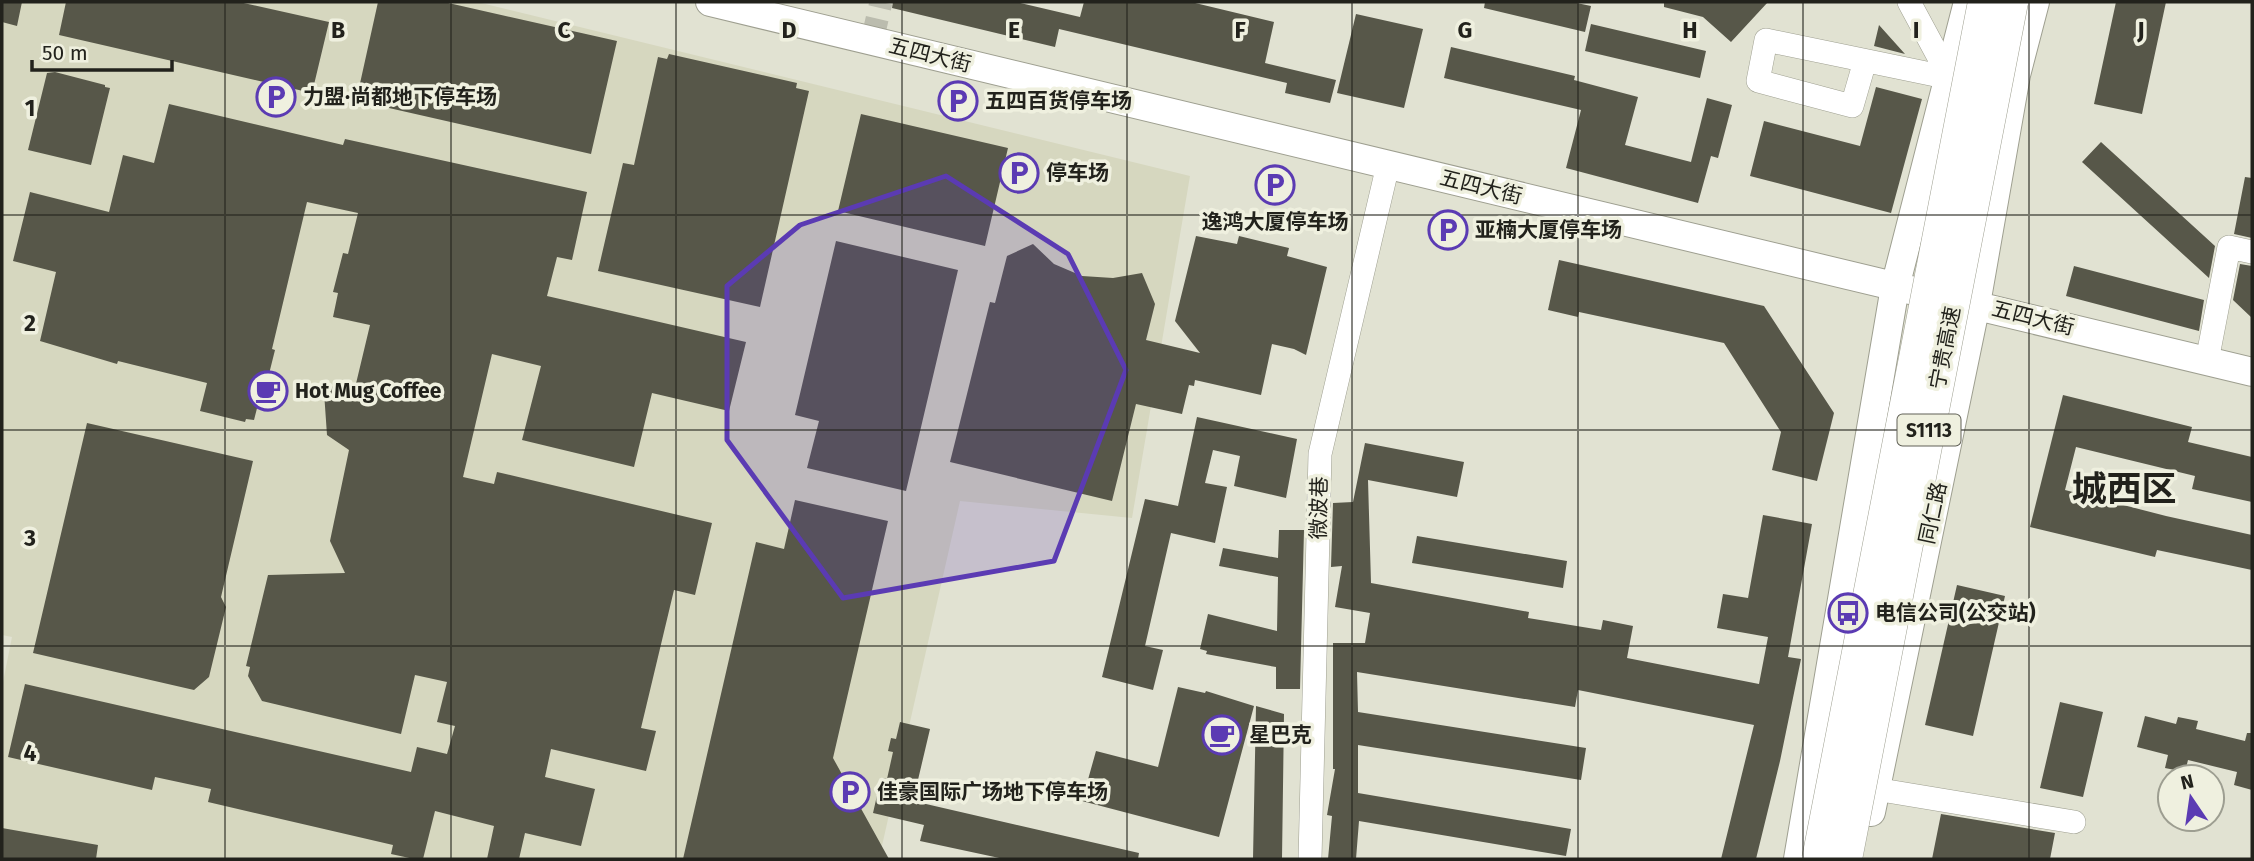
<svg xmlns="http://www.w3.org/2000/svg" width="2254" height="861" viewBox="0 0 2254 861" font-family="'Fira Sans','Noto Sans SC',sans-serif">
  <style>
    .built { fill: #d6d7bf }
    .building { fill: #575749 }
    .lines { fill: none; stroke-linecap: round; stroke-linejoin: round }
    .minor-tunnel { stroke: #bbbcae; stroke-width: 23; stroke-dasharray: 23 11; stroke-linecap: butt }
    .minor-casing { stroke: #9e9f90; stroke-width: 24 }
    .major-casing { stroke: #9e9f90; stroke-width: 30 }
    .minor { stroke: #fff; stroke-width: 23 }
    .major { stroke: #fff; stroke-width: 28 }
    .highway-bridge-casing { stroke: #9e9f90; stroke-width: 33; stroke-linecap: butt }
    .highway-bridge { stroke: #fff; stroke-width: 32 }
    .marked { fill: #5b3bb3; fill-opacity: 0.2; stroke: #5b3bb3; stroke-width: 5; stroke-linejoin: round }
    .grid { fill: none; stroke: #22221c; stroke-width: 2; stroke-opacity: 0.55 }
    .labels { text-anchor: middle; stroke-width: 7; stroke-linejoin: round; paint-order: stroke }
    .shield { fill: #eff0df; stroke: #606056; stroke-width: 2 }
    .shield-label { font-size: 19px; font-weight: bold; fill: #22221c }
    .street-label { font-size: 21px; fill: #22221c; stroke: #eff0df }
    .poi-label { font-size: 21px; font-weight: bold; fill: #22221c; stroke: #eff0df; text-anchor: start }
    .town-label { font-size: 35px; font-weight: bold; fill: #22221c; stroke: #eff0df }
    .grid-label { font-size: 23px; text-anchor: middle; font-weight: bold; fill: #22221c; stroke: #eff0df; stroke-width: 7; stroke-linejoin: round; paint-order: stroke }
  </style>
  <rect width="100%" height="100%" fill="#e1e2d2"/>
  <path class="built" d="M2,2H477L1190,176L1132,518L960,501L879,859H2V687L12,637L2,635Z"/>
  <path class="building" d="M2,2H22L17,26L2,22Z
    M66,2H239L329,22L312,93L59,35Z
    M378,2H444L617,41L591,154L389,108L390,105L357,97Z
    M893,2H1016L1080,17L1084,2H1191L1274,22L1265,63L1336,80L1330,103L1285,93L1287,83L1059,29L1055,47L892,8Z
    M1485,2H1572L1591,6L1585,32L1484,8Z
    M1664,2H1768L1731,42L1703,17L1664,7Z
    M2116,2H2166L2142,114L2094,104Z
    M1356,14L1423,29L1404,108L1337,93Z
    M1591,24L1706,51L1700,78L1585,51Z
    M1879,25L1905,54L1874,46Z
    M1451,47L1575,76L1574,80L1638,97L1625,145L1691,162L1707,98L1732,105L1718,158L1711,156L1698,203L1566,168L1581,110L1444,78Z
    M669,54L797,83L796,88L809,91L760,307L598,271L623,163L634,165L658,57L667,59Z
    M55,72L105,85V87L110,88L91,165L28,150L47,73Z
    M1876,87L1922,99L1891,213L1750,176L1764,121L1860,146Z
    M169,104L343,145L345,139L587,192L572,260L557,257L547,296L746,342L729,411L652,393L634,467L522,440L541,366L492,354L463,477L494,484L497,472L712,523L695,595L674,590L641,728L656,731L646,771L551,749L545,777L595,789L581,846L525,833L519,859H487L494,826L435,811L423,859H414L391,854L393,845L208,802L211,789L155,777L152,790L8,757L25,684L411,772L417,747L447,754L455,726L437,722L447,682L415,675L401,734L262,701L248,676L250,667L246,666L268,575L345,573L330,541L349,450L327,435L324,392L331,386L354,392L370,325L333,317L338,293L333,292L343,253L348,254L358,213L307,202L272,349L275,350L269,374L266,373L254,420L246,419L245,422L200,411L207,383L118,361L117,364L40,341L56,272L13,261L30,192L109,212L123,155L154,163Z
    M861,114L1008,148L985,246L838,211Z
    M2101,142L2215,246L2209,278L2082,162Z
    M2245,177L2252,178V238L2234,234Z
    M1196,236L1237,244L1239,236L1289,248L1287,256L1327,267L1306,355L1294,349L1272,344L1261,395L1195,380L1194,386L1189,385L1182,414L1136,404L1112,501L950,462L990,302L995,303L1007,256L1033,244L1054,264L1082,276L1113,278L1142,273L1155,304L1146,340L1200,353L1175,321Z
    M836,241L958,270L906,491L807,468L819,421L795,415Z
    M1559,260L1764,306L1834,413L1817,481L1772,470L1781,432L1724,343L1579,312L1578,317L1548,310Z
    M2240,264L2252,266V318L2233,300Z
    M2074,266L2204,300L2199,331L2066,296Z
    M2063,395L2192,427L2188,442L2252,457V502L2192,489L2195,476L2076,447L2065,490L2166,516L2252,535V570L2157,550L2155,557L2030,527Z
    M1197,417L1297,439L1286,498L1234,486L1240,456L1213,450L1205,483L1227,487L1215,543L1171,533L1145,646L1163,650L1153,690L1102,677L1145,499L1178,506Z
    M87,423L253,461L221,597L226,607L209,677L194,690L33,653Z
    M1365,443L1464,462L1457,497L1368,480L1371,583L1529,612L1528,618L1601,630L1603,620L1633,626L1627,658L1759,684L1768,637L1717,628L1723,594L1748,598L1763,515L1812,524L1788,657L1801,659L1780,761L1756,859H1721L1754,725L1578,690L1575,707L1357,672L1358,712L1586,748L1581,780L1358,745V793L1571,829L1566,856L1359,821L1356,859H1328L1332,816L1327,815L1335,769H1333V643H1365L1370,613L1335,607L1342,566L1331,567L1333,503L1353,502Z
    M795,500L888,521L833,758L889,859H683L756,542L784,549Z
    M1279,530H1304L1300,689H1276V667L1206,654L1207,651L1200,649L1208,614L1277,631L1278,577L1219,566L1223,548L1278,558Z
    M1417,536L1567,561L1563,588L1412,563Z
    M1957,585L2005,596L1973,736L1925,725Z
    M1178,687L1205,693L1206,691L1254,706L1219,837L1082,801L1096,751L1158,767Z
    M2060,702L2103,712L2083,797L2040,788Z
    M1256,706L1284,714L1282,859H1253Z
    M2145,716L2176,724L2178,717L2198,721L2196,729L2245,741L2247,733H2252V790L2234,785L2237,772L2188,760L2185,772L2165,768L2168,755L2137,747Z
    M900,722L930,729L913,801L1139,853L1138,859H1004L920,841L924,825L873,813L881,778L887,779L893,752L888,751L891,738L896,739Z
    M1941,814L2055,833L2050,859H1932Z
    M2,828L98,845L96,859H2Z"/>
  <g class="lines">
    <path class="minor-tunnel" d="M872,41L881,2"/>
    <g class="minor-casing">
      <path id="minor" d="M1909,2L1950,78
        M1865,61L1852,106L1758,81L1766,40L1950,78
        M2207,361L2229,247L2252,252
        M1875,789L2074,822
        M1310,859L1320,454L1388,165"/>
    </g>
    <g class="major-casing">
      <path id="major" d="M710,2L2252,372
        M1871,812L1976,304L2016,75L2035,2
        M1798,859L1895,287L1968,2"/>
    </g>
    <use href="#minor" class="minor"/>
    <use href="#major" class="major"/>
    <g class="highway-bridge-casing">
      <path id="highway-bridge" d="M1818,859L1984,2
        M1846,859L2012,2"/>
    </g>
    <use href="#highway-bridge" class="highway-bridge"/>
  </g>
  <path class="marked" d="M946,176L1068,254L1126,370L1054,561L843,598L727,440V286L800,225Z"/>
  <path class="grid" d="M225,2V859M451,2V859M676,2V859M902,2V859M1127,2V859M1352,2V859M1578,2V859M1803,2V859M2029,2V859M2,215H2252M2,430H2252M2,646H2252"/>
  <defs>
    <g id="parking-ring" transform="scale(2.0125)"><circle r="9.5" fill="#eff0df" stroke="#5b3bb3" stroke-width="1.5"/><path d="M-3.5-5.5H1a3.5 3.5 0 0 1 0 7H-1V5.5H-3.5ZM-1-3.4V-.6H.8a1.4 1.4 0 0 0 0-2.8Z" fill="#5b3bb3"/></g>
    <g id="cafe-ring" transform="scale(2.0125)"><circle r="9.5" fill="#eff0df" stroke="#5b3bb3" stroke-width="1.5"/><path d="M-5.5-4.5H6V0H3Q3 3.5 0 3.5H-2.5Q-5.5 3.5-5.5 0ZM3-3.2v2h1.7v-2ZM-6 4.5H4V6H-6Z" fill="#5b3bb3"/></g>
    <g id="bus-ring" transform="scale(2.0125)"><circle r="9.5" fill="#eff0df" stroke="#5b3bb3" stroke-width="1.5"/><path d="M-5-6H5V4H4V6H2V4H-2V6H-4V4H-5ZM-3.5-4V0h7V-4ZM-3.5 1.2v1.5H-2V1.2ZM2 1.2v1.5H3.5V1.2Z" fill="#5b3bb3"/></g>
  </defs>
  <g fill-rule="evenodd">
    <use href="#parking-ring" x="276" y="97"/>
    <use href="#parking-ring" x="958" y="101"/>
    <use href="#parking-ring" x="1019" y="173"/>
    <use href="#parking-ring" x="1275" y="185"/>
    <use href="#parking-ring" x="1448" y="230"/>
    <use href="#cafe-ring" x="268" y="391"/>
    <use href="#bus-ring" x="1848" y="613"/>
    <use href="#cafe-ring" x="1222" y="735"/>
    <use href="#parking-ring" x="850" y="792"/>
  </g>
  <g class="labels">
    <rect class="shield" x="1897.5" y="414.5" width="63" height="31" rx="5"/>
    <g class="shield-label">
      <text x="1929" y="437">S1113</text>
    </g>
    <g class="street-label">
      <text transform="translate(930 55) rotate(14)" y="7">五四大街</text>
      <text transform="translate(1481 187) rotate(14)" y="7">五四大街</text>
      <text transform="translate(2033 318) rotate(14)" y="7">五四大街</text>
      <text transform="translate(1945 348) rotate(-79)" y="7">宁贵高速</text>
      <text transform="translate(1319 508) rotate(-89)" y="7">微波巷</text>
      <text transform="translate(1933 513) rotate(-78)" y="7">同仁路</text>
    </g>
    <g class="poi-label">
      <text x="303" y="104">力盟·尚都地下停车场</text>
      <text x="985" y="108">五四百货停车场</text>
      <text x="1046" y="180">停车场</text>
      <text x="1275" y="229" text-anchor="middle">逸鸿大厦停车场</text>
      <text x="1475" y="237">亚楠大厦停车场</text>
      <text x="295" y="398">Hot Mug Coffee</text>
      <text x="1875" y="620">电信公司(公交站)</text>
      <text x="1249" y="742">星巴克</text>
      <text x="877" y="799">佳豪国际广场地下停车场</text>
    </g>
    <g class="town-label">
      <text x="2124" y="501">城西区</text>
    </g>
  </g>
  <g class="grid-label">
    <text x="338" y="38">B</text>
    <text x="564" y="38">C</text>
    <text x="789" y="38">D</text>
    <text x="1014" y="38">E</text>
    <text x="1240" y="38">F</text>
    <text x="1465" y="38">G</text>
    <text x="1690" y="38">H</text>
    <text x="1916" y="38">I</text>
    <text x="2141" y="38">J</text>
    <text x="30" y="116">1</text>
    <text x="30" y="331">2</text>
    <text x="30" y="546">3</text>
    <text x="30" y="761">4</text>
  </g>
  <rect width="2254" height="861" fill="none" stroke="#22221c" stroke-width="7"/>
  <g transform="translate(2191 798) rotate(347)"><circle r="33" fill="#eff0df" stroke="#9d9e91" stroke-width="2"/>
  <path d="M0-5L12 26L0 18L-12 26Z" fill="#5b3bb3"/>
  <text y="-10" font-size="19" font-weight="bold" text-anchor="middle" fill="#22221c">N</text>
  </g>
  <path d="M32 60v10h140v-10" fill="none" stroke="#22221c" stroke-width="3.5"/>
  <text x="42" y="60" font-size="21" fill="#22221c" stroke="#eff0df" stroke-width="5" paint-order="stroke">50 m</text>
</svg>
